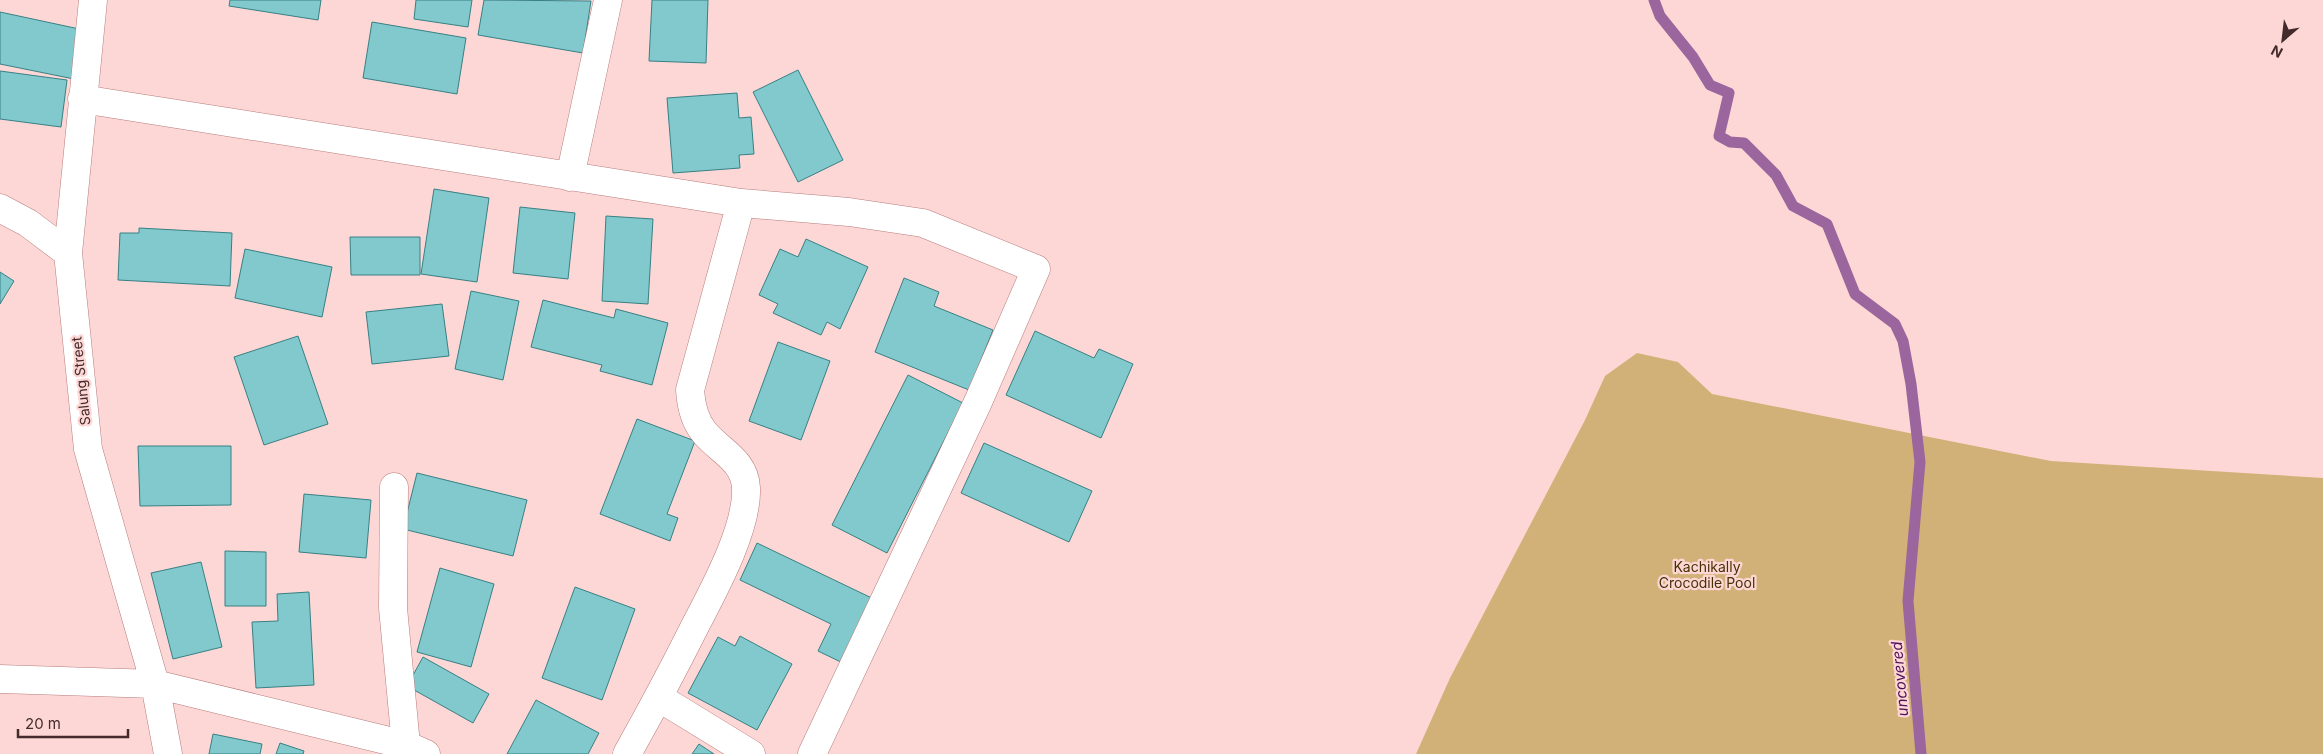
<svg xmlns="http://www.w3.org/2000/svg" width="2323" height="754" viewBox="0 0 2323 754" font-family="Inter,sans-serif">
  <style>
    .green { fill: #d2b178 }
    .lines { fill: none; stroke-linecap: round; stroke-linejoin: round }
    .stream { stroke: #9b669d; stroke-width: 11 }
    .building { fill: #81c9cd; stroke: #378084 }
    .minor-casing { stroke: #b77d7c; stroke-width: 29 }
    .minor { stroke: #fff; stroke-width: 28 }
    .labels { text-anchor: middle; stroke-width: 4.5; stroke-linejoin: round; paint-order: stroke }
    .street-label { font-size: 14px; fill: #432b2b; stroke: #fdd7d5 }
    .park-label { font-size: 14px; fill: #473205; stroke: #fdd7d5 }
    .water-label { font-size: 15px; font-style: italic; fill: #4d1059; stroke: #fdd7d5 }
  </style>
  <rect width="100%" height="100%" fill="#fdd7d5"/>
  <path class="green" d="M1637,353L1678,362L1712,394L2051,461L2323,478V754H1416L1450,678L1585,420L1605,376Z"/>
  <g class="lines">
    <path class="stream" d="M1654,0L1660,16L1693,57L1710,85L1729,93L1719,136L1730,142L1744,143L1776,175L1793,206L1827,224L1855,294L1895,324L1903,341L1911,384L1920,462L1908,601L1921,754"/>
  </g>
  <path class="building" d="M230,0H321L318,20L229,6Z
    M416,0H472L468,27L414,19Z
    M484,0L591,1L583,53L478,35Z
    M652,0H708L706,63L649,61Z
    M0,12L84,30L74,79L0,64Z
    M372,22L466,38L457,94L363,78Z
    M798,70L843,160L798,182L753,92Z
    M0,71L67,80L61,127L0,119Z
    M737,93L739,118L751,117L754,154L739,155L740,168L673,173L667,98Z
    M434,189L489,198L477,282L421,274Z
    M520,207L575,213L568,279L513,273Z
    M606,216L653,219L648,304L602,301Z
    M139,228L232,233L230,286L118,280L120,233H139Z
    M350,237H420V275H351Z
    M806,239L868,267L840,329L827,322L821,335L773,313L778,304L759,295L780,249L798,257Z
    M245,249L332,267L322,317L235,298Z
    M0,272L14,281L0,304Z
    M904,278L939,292L934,306L993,330L969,390L875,352Z
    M471,291L519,301L503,380L455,369Z
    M543,300L614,318L616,309L668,323L652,385L600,371L602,365L531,347Z
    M442,304L449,356L372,364L366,312Z
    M1035,331L1094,358L1099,349L1133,364L1101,438L1006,395Z
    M298,336L328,424L264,445L234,357Z
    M778,342L830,361L801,440L749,421Z
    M908,375L963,403L887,553L832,525Z
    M637,419L695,441L667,514L678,518L670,541L600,514Z
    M984,443L1092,491L1069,542L961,493Z
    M138,446H231V505L140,506Z
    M417,473L527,500L513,556L403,529Z
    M304,494L371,500L366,558L299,552Z
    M757,543L878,601L847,665L818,651L831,624L740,580Z
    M225,551L266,552V606H225Z
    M201,562L222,647L173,659L151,573Z
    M440,568L494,584L471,667L417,652Z
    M575,587L635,609L602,700L542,678Z
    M309,592L314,685L256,688L252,622L278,621L277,594Z
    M740,636L792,664L757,730L688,693L718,637L735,646Z
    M423,657L489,694L473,723L407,686Z
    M536,700L599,733L588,754H507Z
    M213,734L262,744L260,754H209Z
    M280,743L304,751L303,754H276Z
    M699,744L714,754H692Z"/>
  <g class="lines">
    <g class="minor-casing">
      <path id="minor" d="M93,0L68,253L88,449L155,684L168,754
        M82,99L741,203L849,212L923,223L1036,269L978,402L812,754
        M570,177L608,0
        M0,208L28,223L68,253
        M394,487L393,608L406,745
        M0,679L155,684L406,745L426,754
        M658,697L751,754
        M627,754C650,713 672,672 693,630C712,593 748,529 746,488C745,460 719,451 704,432C694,420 691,405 690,390L741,203"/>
    </g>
    <use href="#minor" class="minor"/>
  </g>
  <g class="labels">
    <g class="street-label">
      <text transform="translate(81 381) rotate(-96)" y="5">Salung Street</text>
    </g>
    <g class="park-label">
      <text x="1707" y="572">Kachikally<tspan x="1707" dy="16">Crocodile Pool</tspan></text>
    </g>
    <g class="water-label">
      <text transform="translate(1900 679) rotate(-95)" y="5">uncovered</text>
    </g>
  </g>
  <g transform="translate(2283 40) rotate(208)" stroke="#fdd7d5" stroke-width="4" paint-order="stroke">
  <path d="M0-4L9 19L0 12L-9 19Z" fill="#432b2b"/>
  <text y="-8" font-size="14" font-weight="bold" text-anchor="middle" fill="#432b2b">N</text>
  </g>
  <path d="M18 729v8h110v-8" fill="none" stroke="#432b2b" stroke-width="2.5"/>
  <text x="25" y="729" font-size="15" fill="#432b2b" stroke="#fdd7d5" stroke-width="4" paint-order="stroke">20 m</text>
</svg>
